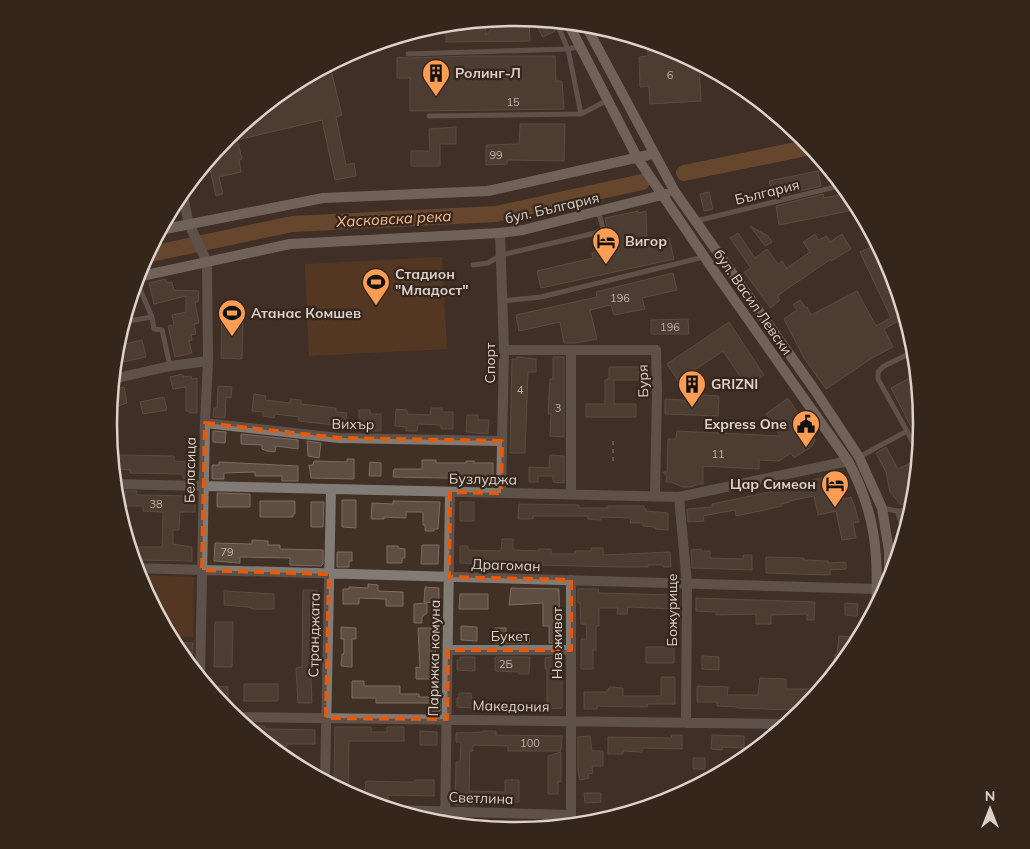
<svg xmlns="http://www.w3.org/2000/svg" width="1030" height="849" viewBox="0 0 1030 849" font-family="Mulish,sans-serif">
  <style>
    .green { fill: #6c4221 }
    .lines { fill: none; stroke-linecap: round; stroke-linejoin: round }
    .river { stroke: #986238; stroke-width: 16 }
    .building { fill: #5d4d42; stroke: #7e6c60 }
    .path { stroke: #94877e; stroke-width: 2; stroke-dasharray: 4 4; stroke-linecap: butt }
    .lane { stroke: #827a74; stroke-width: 5 }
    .street { stroke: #827a74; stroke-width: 10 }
    .secondary { stroke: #ada098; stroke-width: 10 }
    .marked { fill: none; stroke: #e8590c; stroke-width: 4; stroke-dasharray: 10 6; stroke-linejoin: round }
    .labels { text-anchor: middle; stroke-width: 4.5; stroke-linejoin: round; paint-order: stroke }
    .number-label { font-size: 11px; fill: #bcb1a9 }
    .poi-label { font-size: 14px; font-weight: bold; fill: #dcd2cb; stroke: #35261c; text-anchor: start }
    .street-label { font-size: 14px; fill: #dcd2cb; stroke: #35261c }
    .water-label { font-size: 15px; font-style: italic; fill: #fdbc8e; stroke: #35261c }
    .rim { fill: none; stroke: #dcd2cb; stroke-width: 2.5 }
  </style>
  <rect width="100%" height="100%" fill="#403026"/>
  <path class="green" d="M442,257L447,349L309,356L305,264Z
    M137,575L194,577L193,637L169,636Z"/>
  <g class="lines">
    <path class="river" d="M684,173L811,147
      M146,255L292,224L496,214L642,182"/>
  </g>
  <path class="building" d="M515,18L529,19L530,41L446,42V24L485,20L486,35L500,19Z
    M533,19L552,21L555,31L543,37Z
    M647,41L671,49L699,64L701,101L650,104L649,86L640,87L639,57L648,56Z
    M474,56H555L556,81H562L564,109L410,111V78H397V57L408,58Z
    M331,70L342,115L336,117L346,165L354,163L356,176L335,180L322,120L237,140L242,159L239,160L241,172L219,177L223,194L216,196L208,160L227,137L289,86L310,75Z
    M520,124H565L564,161L507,160V164L486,165V145L519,144Z
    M456,127V144H440V166H411V151H430L429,129Z
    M818,171L821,186L774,197V195L772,196L769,181Z
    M709,192L713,209L704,211L700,194Z
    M849,193L859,209L779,225L776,206L823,194L824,198Z
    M638,211V213L646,211L647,243L669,238L674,259L541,288L537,271L593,258L592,253L611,248L605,218Z
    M750,226L768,236L772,242L765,246Z
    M738,233L755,258L767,249L778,264L782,261L787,269V268L810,252L803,242L815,234L818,240L827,236L830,242L842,234L851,249L831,261V259L777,296L780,300L771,308L744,272L751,268L730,238Z
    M878,244L883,254L881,255L891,277L893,276L902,306L895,310L900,320L884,329L893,347L872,358L826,389L804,358L784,319L797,310L793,305L800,300L806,308L807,307L811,315L857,291L876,326L891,318L860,252Z
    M673,273L677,290L642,298L645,309L614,315L611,305L590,310L597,339L576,343H564L560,322L519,331L516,315L597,297L596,292Z
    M165,279L168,283L172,282L174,290L199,291L198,302H195L199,323L194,324L196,334L191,335L192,340L189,341L192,353L175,357L168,326L174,325L172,315L186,312V296L154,304L149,283Z
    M222,316L243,317L242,359L221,358Z
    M688,319L689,334H651V320Z
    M729,322L764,375L747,387L723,351L678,381L667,364Z
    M142,340L146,357L114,364L116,346Z
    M517,357L536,359V372H528L525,453H510L512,359H517Z
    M553,357H564V437L550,436L551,414H548L550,379H553Z
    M609,367H639V380H614V404H636V417H586V404H605V380L609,379Z
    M183,374V377L191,376L192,379L197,378V413H189V411H186V387L173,389L170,377Z
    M917,374L922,425L920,444L891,388Z
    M218,386L232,387L231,398L226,397L225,418L213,417L214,408H217Z
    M124,387L127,403L113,408L111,396V390Z
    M254,394L266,396L265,400L290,403V399L301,400V404L336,408V412L347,413L344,430L333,429L334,425L298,421L299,417L275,414L274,418L263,416V412L252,411Z
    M700,395L719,396L718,416L665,414V399L699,401Z
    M164,397L167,410L143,414L140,402Z
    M788,398L814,437L815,440L812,446L794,458L791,453L779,461L759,460V469L703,466V484H698L691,487H682L671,482H666L667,477L663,472H667L668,439H676L677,431L780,436L766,414Z
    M431,408H442V412H453V429H441V425L418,424L417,431H406V427L395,426L396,409L407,410V414L430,415Z
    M359,410H370V414H381V431H370V427H359Z
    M467,415H478V420H489L488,434L466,432Z
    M213,431L226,432L225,443L213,442Z
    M241,434L298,440V449L276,446L275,452L267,451L262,449V445L241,444Z
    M307,441L321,443L319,458L308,456Z
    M886,447L898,469L919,459L915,498L901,505L890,492L886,472L876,453Z
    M111,452H118V455L174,456V461L196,462V479L183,478V474L130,473V470L118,469V474L113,475Z
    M550,455L564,456V483L553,482V476H538V482H529V467L549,468Z
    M347,459H354V479L311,478L309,465H313L314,461L347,462Z
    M422,460H436V463H466V461H474V463H493V479L393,477L394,469H422Z
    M219,462L298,466V481H282V476H255V472L224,473V479H212V465H219Z
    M370,462L381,463V476H369Z
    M833,475L837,497L843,496L844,499L851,497L854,505L859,522L853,523L856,538L842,540L836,511L818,515L814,496L789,501V502L781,504L782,506L760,511L736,516L735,510L703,516L704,521L688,522L687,509L712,507V504L812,483V480Z
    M125,491H137V495L195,496V512H180L179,530H173V544L192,547V561L136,560L133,562L128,543H137L136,547H162L163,512L143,511V506H122V496H125Z
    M217,493L250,494V507H217Z
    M342,500H356V528L342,527Z
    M260,501H295V514H293V517H260Z
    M393,501L440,502L438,529H434V531H425V525H423V512H406V518L384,517V519H371L372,503L393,504Z
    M311,502H324L323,527H311Z
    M460,502H474V521H460Z
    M519,504L579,505V508H608V506H644V509H646V511L668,513V530L655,529V527L643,526V523H630L631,518L601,517V520L588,519V516H533V519H518Z
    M502,539H513V550L539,551V549H551V554H575V551H591V548H603V555L670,552L671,567H663V565H648V567H619L460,563V546H468V550L501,551Z
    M252,540L268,541V545H280V549L323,550V564L321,566L290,565V558L240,557V563L214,561L215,543L252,544Z
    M422,545H439L438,564H421Z
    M387,546H398V548L405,549V558H402V563H387Z
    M701,549V551H710V558L743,559V555H752V570L692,568L691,550Z
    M337,552H352V561H349V567H337Z
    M766,557L804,558V560L828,561V563L846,562V569L830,570V575L766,573Z
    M368,584L378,585V591L403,592V606H386V599L359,598V604H343V589H349V587L368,588Z
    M425,587L439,588V603L424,602Z
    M511,588L559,589L560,643H549V626H543V603L509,605Z
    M578,589H599L598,593L676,595L675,609L628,607L627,614H617L618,608H599V626H596V650H593V669H581V639H587L586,624H581L580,603H578Z
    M303,590H317V654H310L312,703H298L296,668L302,667Z
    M224,591L274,594V609H253L249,607L224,605Z
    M460,594H488V609H459Z
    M696,598L815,602L814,620H807V614L771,615V624H756V614L716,615V612L696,611Z
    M427,603V613L422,617V623H414V604Z
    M845,603L858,604L857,616L845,615Z
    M215,622H233L232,667H214Z
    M461,626L477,627V641L461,640Z
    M341,627L356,628V639H352V667L341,666L342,654H344V639H341Z
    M418,628H436L435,679H416V667L420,668Z
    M495,628H506V633L529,634V643H495Z
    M839,636L856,637L855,648L841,666H834L835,654H837Z
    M175,642L193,643L192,670L176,650Z
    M646,647H674V663H646Z
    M702,656L719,657V670L702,669Z
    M460,657H475V671L457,670V660H460Z
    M495,657H530L529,674H519V672L495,671Z
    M549,657H559V677H562V708L547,709V669H545V658Z
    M661,677H675V704H648L647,707L597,706V709H584V692H606L610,687L623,688V696H661Z
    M760,678L786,679V689H817V695L805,709L794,708V710L737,708V707L717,706V702H697V686L728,687L727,695H758Z
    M352,681H364V686H400V694H419V697H440V711H430V703H376V698H352Z
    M244,684H278V701H244Z
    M213,686L228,687V701H218L213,695Z
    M459,693H471V698H474V708L457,707V698H459Z
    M243,725L265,726V729L315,730V744H287V746H275L274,739H260Z
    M335,727H371V732H387V727H404V741H349L348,794L336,788V776H334Z
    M420,731L437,732V745H420Z
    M483,731H496V735L562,736L561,751H508V746L473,745V751H470L469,791L505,792V780H519V802H494V804L455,805L456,762H460L461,742H456V733L483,732Z
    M672,735H682V749L642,748V752L623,751V754H608V737L671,738Z
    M712,735L744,736V748L722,747V750L711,749Z
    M590,736L592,751H603V766H592L593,773L588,774L589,778L580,780L578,771V737Z
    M561,752V782H558V794H548V756Z
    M693,758H705V769H693Z
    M415,780H434V796L388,795V800L364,799L366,781L401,782H415Z
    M584,793H601V802L585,803Z
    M455,819L489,820V822H506V831L455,826Z"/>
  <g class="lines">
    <path class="path" d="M613,441V461"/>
    <path class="lane" d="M556,22L568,49L581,114L608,100
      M408,54L568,49L580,46
      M429,116L581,114
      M696,221L843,185
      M473,265L488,263L501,255L604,231L598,211
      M136,280L152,317
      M502,301L541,297L704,257
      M123,322L152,317L154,329L162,330L170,366
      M907,431L919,455
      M859,457L907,431L878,379V372L884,366L915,351
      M882,508L897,511L912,510
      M897,511L905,533"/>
    <path class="street" d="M182,192L189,224L207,262L208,361L205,423L200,679
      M500,233L504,350L501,493
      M504,350H656L657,392L655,496
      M571,350V494
      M113,379L170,366L208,361
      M205,423L339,438L502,441
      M114,484L679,497L848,461
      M679,497L687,584L686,723
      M135,568L877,589
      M448,650H571
      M233,717L788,724
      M325,782L331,489
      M390,810L571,815
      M445,825L450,492
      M571,826V580"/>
    <path class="secondary" d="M568,23L638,159L714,271L848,461C875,511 879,553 876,609
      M585,24L675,192L814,389L859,457L882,508L889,551V583
      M160,230L323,198L488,191L653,154
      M137,277L290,244L500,233L523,230L666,194"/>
  </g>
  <path d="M0 0H1030V849H0ZM205,423L339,438L502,441L501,493L450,492L449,577L571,580V650H448L447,719L326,718L329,574L202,570Z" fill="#403026" fill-opacity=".55" fill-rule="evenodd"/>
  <path class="marked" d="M205,423L339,438L502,441L501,493L450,492L449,577L571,580V650H448L447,719L326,718L329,574L202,570Z"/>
  <defs>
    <g id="building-pin" transform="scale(1.4375)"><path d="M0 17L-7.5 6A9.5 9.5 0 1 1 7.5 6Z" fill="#fc9d53" stroke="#35261c"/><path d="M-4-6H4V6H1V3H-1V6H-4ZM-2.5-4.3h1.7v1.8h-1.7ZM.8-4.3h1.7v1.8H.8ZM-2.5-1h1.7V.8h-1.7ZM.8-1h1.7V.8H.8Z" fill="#111"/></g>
    <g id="hotel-pin" transform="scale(1.4375)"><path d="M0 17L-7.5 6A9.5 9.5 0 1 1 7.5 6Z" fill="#fc9d53" stroke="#35261c"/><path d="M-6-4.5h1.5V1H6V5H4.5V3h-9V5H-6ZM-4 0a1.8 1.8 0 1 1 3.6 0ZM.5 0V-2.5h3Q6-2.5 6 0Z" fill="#111"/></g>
    <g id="stadium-pin" transform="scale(1.4375)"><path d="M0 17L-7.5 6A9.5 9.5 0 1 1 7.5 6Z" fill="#fc9d53" stroke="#35261c"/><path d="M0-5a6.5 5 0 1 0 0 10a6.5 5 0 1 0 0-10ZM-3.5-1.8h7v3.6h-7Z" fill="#111"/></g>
    <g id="civic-pin" transform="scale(1.4375)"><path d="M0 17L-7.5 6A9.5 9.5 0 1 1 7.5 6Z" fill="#fc9d53" stroke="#35261c"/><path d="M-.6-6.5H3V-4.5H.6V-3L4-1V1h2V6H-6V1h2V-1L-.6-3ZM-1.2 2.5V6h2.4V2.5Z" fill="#111"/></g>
  </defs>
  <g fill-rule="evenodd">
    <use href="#building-pin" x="436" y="73"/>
    <use href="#hotel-pin" x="606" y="241"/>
    <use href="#stadium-pin" x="376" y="282"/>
    <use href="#stadium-pin" x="232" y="313"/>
    <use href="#building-pin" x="692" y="384"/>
    <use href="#civic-pin" x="806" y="424"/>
    <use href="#hotel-pin" x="835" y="484"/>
  </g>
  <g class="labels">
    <g class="number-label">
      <text x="670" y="79">6</text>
      <text x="513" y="106">15</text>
      <text x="496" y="159">99</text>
      <text x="620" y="302">196</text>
      <text x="670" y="331">196</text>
      <text x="520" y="394">4</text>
      <text x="558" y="412">3</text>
      <text x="718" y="458">11</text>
      <text x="156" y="508">38</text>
      <text x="227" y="556">79</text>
      <text x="506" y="668">2Б</text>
      <text x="530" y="747">100</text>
    </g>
    <g class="poi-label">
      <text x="455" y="78">Ролинг-Л</text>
      <text x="625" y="246">Вигор</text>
      <text x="395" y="279">Стадион<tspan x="395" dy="16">"Младост"</tspan></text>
      <text x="251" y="318">Атанас Комшев</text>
      <text x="711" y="389">GRIZNI</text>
      <text x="787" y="429" text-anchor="end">Express One</text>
      <text x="816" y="489" text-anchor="end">Цар Симеон</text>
    </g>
    <g class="street-label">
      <text transform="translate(767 192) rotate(-14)" y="5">България</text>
      <text transform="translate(552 208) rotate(-13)" y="5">бул. България</text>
      <text transform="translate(753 302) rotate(55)" y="5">бул. Васил Левски</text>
      <text transform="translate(490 363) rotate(-90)" y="5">Спорт</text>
      <text transform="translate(643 381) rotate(-91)" y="5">Буря</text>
      <text transform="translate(353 424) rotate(1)" y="5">Вихър</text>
      <text transform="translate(190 470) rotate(-89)" y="5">Беласица</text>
      <text transform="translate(483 479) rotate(1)" y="5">Бузлуджа</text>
      <text transform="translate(506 565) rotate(2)" y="5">Драгоман</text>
      <text transform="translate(672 610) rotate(-90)" y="5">Божурище</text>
      <text transform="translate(314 635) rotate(-89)" y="5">Странджата</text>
      <text x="510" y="641">Букет</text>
      <text transform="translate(557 643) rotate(-90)" y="5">Нов живот</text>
      <text transform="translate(434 658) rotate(-89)" y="5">Парижка комуна</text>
      <text transform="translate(511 706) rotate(1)" y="5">Македония</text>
      <text transform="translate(481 798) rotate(2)" y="5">Светлина</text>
    </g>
    <g class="water-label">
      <text transform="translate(394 219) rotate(-3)" y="5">Хасковска река</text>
    </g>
  </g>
  <path d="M0 0H1030V849H0ZM117 424a398 398 0 1 1 796 0a398 398 0 1 1-796 0Z" fill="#35261c" fill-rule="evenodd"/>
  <path class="rim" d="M117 424a398 398 0 1 1 796 0a398 398 0 1 1-796 0Z"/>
  <g transform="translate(990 809)" stroke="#35261c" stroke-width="4" paint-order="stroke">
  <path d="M0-4L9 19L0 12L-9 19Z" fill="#dcd2cb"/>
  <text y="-8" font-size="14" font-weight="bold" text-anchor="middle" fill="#dcd2cb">N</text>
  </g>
</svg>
